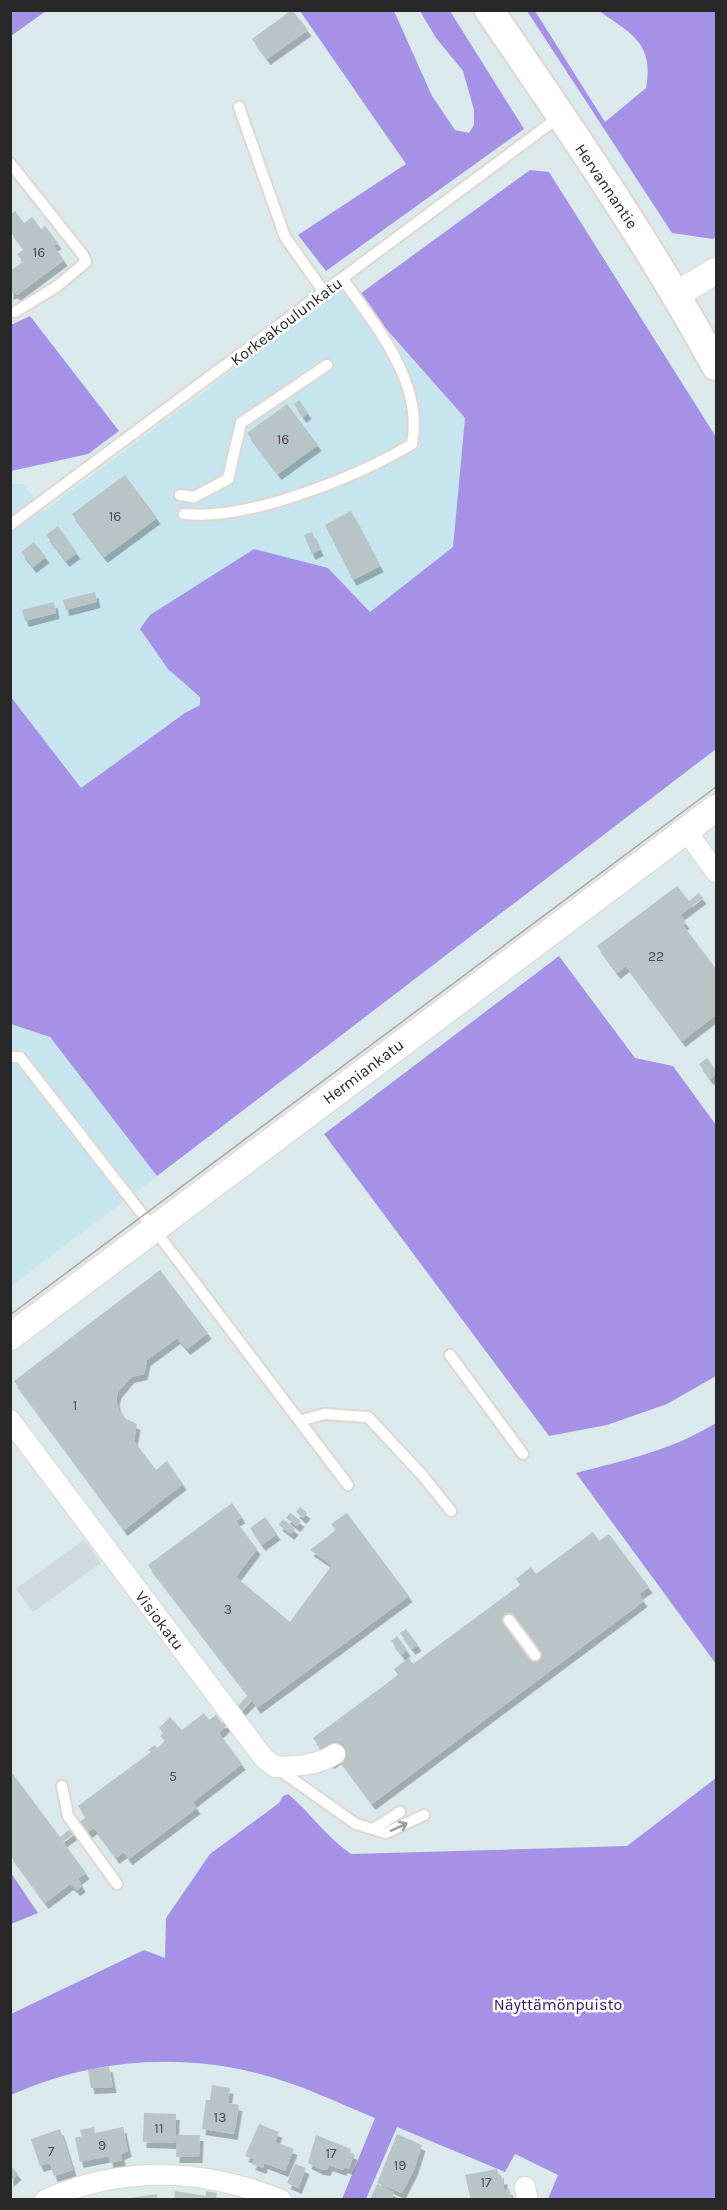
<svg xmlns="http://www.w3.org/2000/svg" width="727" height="2210" viewBox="0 0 727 2210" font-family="Karla,sans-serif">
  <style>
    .education { fill: #c7e5ef }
    .green { fill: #a592e6 }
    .plaza { fill: #d0d9dc }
    .building { fill: #b9c4c7; filter: url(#shadow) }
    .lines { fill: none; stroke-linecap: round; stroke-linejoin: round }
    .service-casing { stroke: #e3d6ce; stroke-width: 14 }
    .minor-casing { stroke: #e3d6ce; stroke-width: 22 }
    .tertiary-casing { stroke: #e3d6ce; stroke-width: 28 }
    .secondary-casing { stroke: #e3d6ce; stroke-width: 32 }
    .service { stroke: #fff; stroke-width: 10 }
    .minor { stroke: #fff; stroke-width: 20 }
    .tertiary { stroke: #fff; stroke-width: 26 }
    .secondary { stroke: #fff; stroke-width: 28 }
    .tram { stroke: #b4a69c; stroke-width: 1.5 }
    .oneway { stroke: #9e9e9e }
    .labels { text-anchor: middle; stroke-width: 5; stroke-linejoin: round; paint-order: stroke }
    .number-label { font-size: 14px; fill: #4c4f50 }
    .street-label { font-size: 16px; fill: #282828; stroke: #fff }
    .park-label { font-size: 16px; fill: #341569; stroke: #fff }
  </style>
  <defs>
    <filter id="shadow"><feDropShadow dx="3.5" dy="6" stdDeviation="0" flood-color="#0004"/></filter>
  </defs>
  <rect width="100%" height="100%" fill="#d9e9ec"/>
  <path class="education" d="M346,286L465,418L453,547L370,612L11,874L10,484H23L44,511Z
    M11,1024L49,1037L157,1176L11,1286Z"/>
  <path class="green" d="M11,10H46V11L11,36Z
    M300,11H394L432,96L455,130L469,133L474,125V110L463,71L436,38L420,11H450L524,129L326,271L298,235L406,164Z
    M527,11H535L605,122L646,88C654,43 632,34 599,11H715L716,237L713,239L672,233Z
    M530,170L549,172L716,437V749L157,1176L50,1037L11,1024V697L81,788L185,713L200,705V697L168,669L140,629L150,615L254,549L328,568L370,612L453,547L465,418L357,296Z
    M30,316L119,431L88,454L11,471V325Z
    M559,956L635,1058L673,1066L716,1125V1376L667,1404L607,1425L549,1436L324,1134Z
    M716,1423V1664L576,1473C626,1460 672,1450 716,1423Z
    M716,1778V2199H548L558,2175L515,2154L505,2172L397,2127L366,2199H342L375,2118C338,2103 300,2084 260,2074C176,2052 90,2060 11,2095V2014L144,1950L165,1958L166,1918L210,1854L279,1803L283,1796L288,1794C310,1812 326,1837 351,1854L627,1846Z
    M11,1873L38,1913L11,1924H10Z"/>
  <path class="plaza" d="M84,1540L101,1563L33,1612L16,1589Z"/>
  <path class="building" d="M292,10L308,30L267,59L252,39Z
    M15,211L24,223L32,217L41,229L45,226L58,243L54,246L64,260L17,295L14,292L10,294V271L23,262L17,254L24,249L10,231V215Z
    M299,400L308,413L303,417L294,404Z
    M287,404L318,445L278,474L247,433Z
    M125,475L157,518L104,557L72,514Z
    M351,511L380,566L353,580L325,525Z
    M58,526L77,553L66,561L46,535Z
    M312,532L320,550L312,554L304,535Z
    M34,542L46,557L33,567L21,552Z
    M95,592L97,602L66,610L63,600Z
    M54,602L56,613L25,621L22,610Z
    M677,886L689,901L699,893L703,898L680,915L686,923L683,925L716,969V1015L682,1041L626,966L617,973L597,946Z
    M707,1058L716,1071V1074L710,1079L699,1064Z
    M160,1270L208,1333L187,1349L177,1338L147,1360L144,1374L131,1377L118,1392L116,1400L119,1410L126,1419L137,1424L134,1441L156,1470L167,1461L183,1484L124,1530L14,1381Z
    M232,1503L242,1517L236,1521L257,1549L236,1577L290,1622L332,1565L310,1550L336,1530L331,1524L347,1513L409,1596L257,1708L252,1700L219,1733L242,1764L193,1802L197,1808L129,1859L124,1852L116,1858L94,1828L87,1833L83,1827L63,1842L86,1873L78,1879L82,1886L77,1890L70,1884L45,1903L10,1855V1770L60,1837L86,1817L78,1806L151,1752L148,1750L155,1745L157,1748L165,1741L160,1736L163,1733L159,1728L170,1717L182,1730L204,1713L209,1720L216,1715L222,1723L248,1695L148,1565Z
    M300,1507L307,1513L303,1518L296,1512Z
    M290,1513L301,1521L297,1526L286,1518Z
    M265,1517L277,1534L262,1545L250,1528Z
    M283,1519L295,1529L291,1534L279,1525Z
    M593,1532L599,1541L609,1534L649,1587L639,1594L644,1601L372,1804L338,1758L331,1763L313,1738L398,1675L394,1669L409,1658L413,1664L520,1585L516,1579L531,1567L536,1574Z
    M406,1629L418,1645L412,1649L400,1633Z
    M397,1636L407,1650L402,1655L391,1641Z
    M109,2066L113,2087L91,2088L88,2070Z
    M212,2085L230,2088L228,2103L239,2105L234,2134L202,2129L206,2100H210Z
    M144,2113L176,2114L175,2143L143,2142Z
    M259,2124L279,2132L275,2142L294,2149L285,2171L264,2163L263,2168L252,2164L254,2159L245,2156Z
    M94,2127L95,2133L123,2127L128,2151L121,2154L122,2160L110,2163L109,2156L80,2162L75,2138L82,2136L80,2130Z
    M60,2129L73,2170L54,2176L50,2163L40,2166L31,2139Z
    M397,2134L422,2145L414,2170L402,2193L377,2183Z
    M177,2135H200L199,2157H176Z
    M316,2135L351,2149L350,2152L354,2154L349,2169L344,2167L343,2170L329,2165L327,2170L320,2169L308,2163Z
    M295,2164L306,2168L298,2188L287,2183Z
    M10,2165L18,2174L10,2181Z
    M497,2169L500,2179L504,2178V2190L509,2189L512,2200H471L465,2175Z
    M377,2184L394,2192L391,2200H370Z
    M175,2191L206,2196V2191L217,2193L216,2197L224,2200H174Z
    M157,2194L158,2200H130V2198Z"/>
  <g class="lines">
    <g class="service-casing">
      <path id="service" d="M239,107L285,237L324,292
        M10,163L83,255L86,262L56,287L15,312
        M180,495L194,497L228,479L241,423L327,365
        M184,514C248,521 357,477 412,444C424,383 376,326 342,278
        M10,525L559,117
        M10,1057H20L164,1242L348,1485
        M450,1355L523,1454
        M299,1421L324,1414L368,1417L423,1476L451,1511
        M509,1620L535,1655
        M278,1769L356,1824L386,1833L424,1815
        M62,1786L68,1816L117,1884
        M373,1829L400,1812"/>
    </g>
    <g class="minor-casing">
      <path id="minor" d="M686,831L716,872
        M10,1420L263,1757L275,1767C296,1766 317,1766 335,1754
        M525,2187L528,2200
        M45,2200C122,2165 203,2168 281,2200"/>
    </g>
    <g class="tertiary-casing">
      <path id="tertiary" d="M677,294L716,271
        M10,1337L716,808"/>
    </g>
    <g class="secondary-casing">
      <path id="secondary" d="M489,10C569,127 649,243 716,366"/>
    </g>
    <use href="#service" class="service"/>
    <use href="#minor" class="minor"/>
    <use href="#tertiary" class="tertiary"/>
    <use href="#secondary" class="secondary"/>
    <path class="tram" d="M10,1315L716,787"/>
  </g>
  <defs><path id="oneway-shaft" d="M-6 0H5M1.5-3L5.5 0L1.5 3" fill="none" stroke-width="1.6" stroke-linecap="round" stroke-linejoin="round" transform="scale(1.5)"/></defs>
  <use class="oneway" href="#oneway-shaft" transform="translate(399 1827) rotate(-25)"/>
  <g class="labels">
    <g class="number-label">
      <text x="39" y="257">16</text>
      <text x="283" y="444">16</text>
      <text x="115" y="521">16</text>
      <text x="656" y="961">22</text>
      <text x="75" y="1410">1</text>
      <text x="228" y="1614">3</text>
      <text x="173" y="1781">5</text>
      <text x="220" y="2122">13</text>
      <text x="159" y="2133">11</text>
      <text x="102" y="2150">9</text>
      <text x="51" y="2156">7</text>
      <text x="331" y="2158">17</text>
      <text x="400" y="2170">19</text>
      <text x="486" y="2187">17</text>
    </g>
    <g class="street-label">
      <text transform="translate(607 186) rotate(56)" y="6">Hervannantie</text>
      <text transform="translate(286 321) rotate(-37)" y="6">Korkeakoulunkatu</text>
      <text transform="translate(363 1071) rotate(-37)" y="6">Hermiankatu</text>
      <text transform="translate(160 1620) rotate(53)" y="6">Visiokatu</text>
    </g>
    <g class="park-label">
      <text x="558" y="2010">Näyttämönpuisto</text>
    </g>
  </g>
  <rect width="727" height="2210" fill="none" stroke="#282828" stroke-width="24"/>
</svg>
